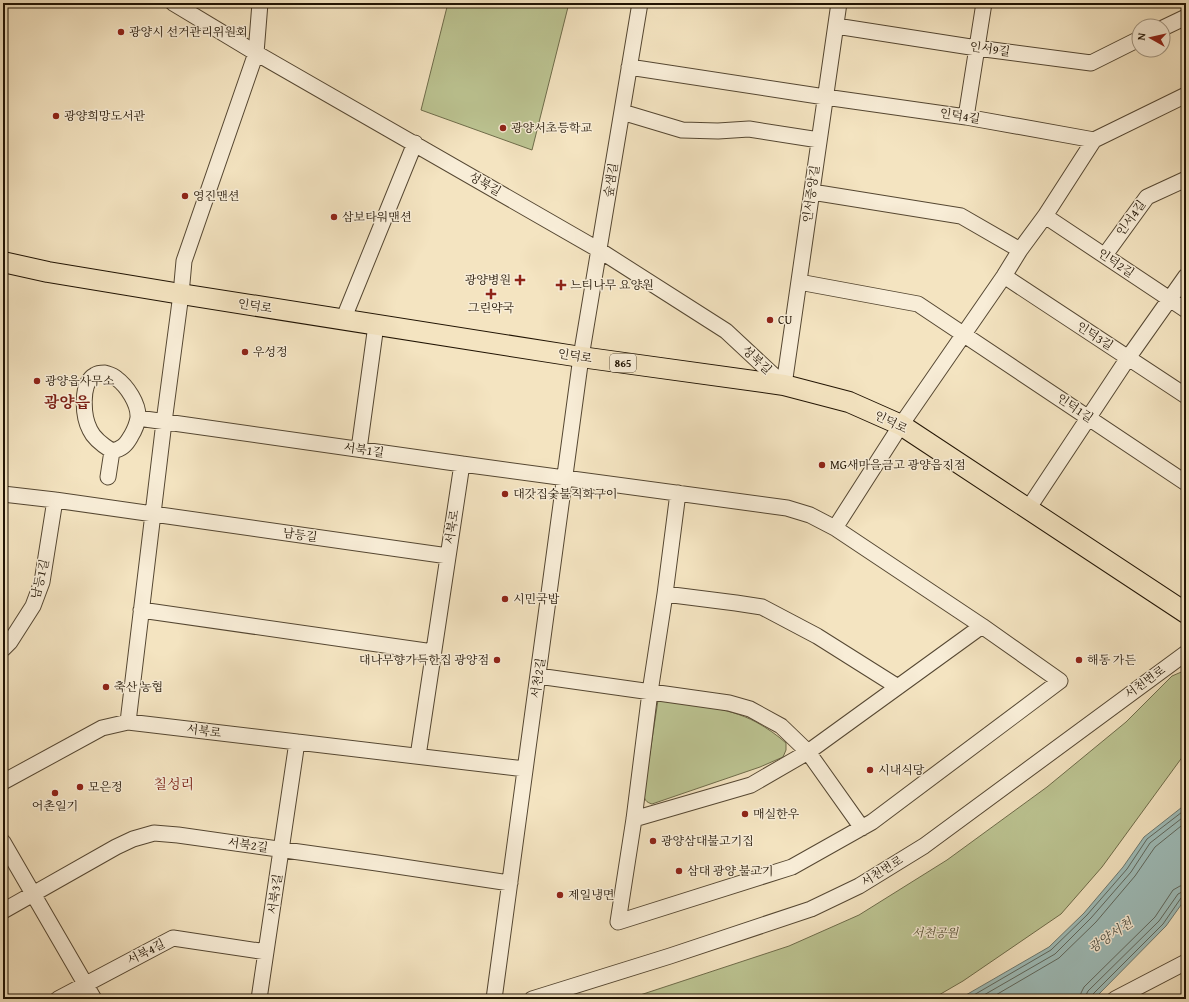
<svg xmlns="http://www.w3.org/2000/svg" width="1189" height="1002" viewBox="0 0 1189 1002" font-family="'Gentium Book Plus','Noto Serif KR',serif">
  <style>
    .green { fill: #bcc492; stroke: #6e6c4a }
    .water { fill: #9ebdba; stroke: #6c7971 }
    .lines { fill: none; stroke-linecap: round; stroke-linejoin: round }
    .shore { stroke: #5f685e; stroke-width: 1 }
    .minor-casing { stroke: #554732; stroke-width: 17 }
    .major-casing { stroke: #201303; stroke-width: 22 }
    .minor { stroke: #f8edd7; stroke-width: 15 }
    .major { stroke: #f4e4c1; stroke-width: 20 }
    .poi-dot { fill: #8f2418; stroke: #f8edd7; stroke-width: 1.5 }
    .labels { text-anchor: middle; stroke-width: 3; stroke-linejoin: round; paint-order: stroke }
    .shield { fill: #f8edd7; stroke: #615443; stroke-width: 1 }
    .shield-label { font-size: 11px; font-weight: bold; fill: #201303 }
    .poi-label { font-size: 12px; fill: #201303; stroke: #f8edd7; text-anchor: start }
    .street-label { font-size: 12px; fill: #201303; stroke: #f8edd7 }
    .park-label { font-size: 12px; font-style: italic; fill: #575135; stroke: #f8edd7 }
    .water-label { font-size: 13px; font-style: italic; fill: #4c4e43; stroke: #f8edd7 }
    .quarter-label { font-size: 14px; fill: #7a1f14; stroke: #f8edd7 }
    .district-label { font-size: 16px; font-weight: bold; fill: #7a1f14; stroke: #f8edd7 }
  </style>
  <rect width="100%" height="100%" fill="#f4e4c1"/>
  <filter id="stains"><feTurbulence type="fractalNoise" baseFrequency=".005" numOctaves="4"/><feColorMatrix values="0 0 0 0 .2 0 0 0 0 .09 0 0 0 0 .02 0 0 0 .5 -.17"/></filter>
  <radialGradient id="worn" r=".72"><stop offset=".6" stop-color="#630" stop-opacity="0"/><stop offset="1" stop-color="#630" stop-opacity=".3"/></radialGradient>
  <path class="green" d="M448,3H569L532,150L421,110Z
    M1186,670V752L1102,867L1061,914L963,981L932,999H628L789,946L859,915L947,860L1047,787L1126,722L1172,676Z
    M658,700C690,705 726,706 756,722C767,728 777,735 786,743V750L783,757L760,767L652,804C646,802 644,800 644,793Z"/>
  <path class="water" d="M1186,804V898L1166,926L1098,995L1093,999H959L1049,947L1084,913L1123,867L1144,837Z"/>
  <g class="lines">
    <path class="shore" d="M967,999L1051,950L1087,915L1127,869L1147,839L1186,809
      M977,999L1055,954L1091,918L1131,872L1150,843L1186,815
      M989,999L1059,958L1096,922L1135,876L1155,847L1186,822
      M1080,999L1081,993L1084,987L1155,917L1173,890L1180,886L1186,885
      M1086,999V995L1088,991L1159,921L1178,894L1182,892L1186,891
      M1091,999L1092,995L1163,924L1181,898L1186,896"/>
    <g class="minor-casing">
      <path id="minor" d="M173,3L256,53L599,250L726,331L784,385
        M836,26L977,48L1091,63L1139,39
        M1163,28L1186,17
        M629,67L825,97L966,117L1094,140
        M622,112L682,130L718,131L749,129L819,140
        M966,117L984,3
        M812,192L961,216L1020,250
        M1045,216L1186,310
        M1105,255L1147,197L1186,179
        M1004,276L1186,396
        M799,282L918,304L1186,483
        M343,320L415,143
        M105,373C108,374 113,375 116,378C127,386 139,404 138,418C137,424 134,431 131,436C126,445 122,449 112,451C104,446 94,439 90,430C83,417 80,383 95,375C98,373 102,373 105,373Z
        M784,385L839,3
        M138,418L462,464L787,508L810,515L835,528L982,626L1060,681L872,822L792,867L618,922L634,819L650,692L665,594L678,493
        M359,449L376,325
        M108,477L112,451
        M3,494L55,500L448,556
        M1028,509L1128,358L1186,276
        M835,528L901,425L1004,276L1020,250L1045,216L1094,140L1186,95
        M665,594L736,603L762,607L817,636L898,687
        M141,610L433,652
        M3,649L10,642L33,606L42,582L55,500
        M538,676L729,703L750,709L781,726L808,752L862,828
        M128,722L164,422L181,294L184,261L256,53L260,3
        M418,756L462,464
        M3,782L102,728L128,722L525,769
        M634,819L751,785L808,752L982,626
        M3,842L94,999
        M3,911L116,847L133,839L154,833L178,835L377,863L510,883
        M58,999L173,938L266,952
        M259,999L297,742
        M494,999L581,357L640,3
        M532,999L670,956L811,909L859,886L924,846L1186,653
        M1115,999L1186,962"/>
    </g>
    <g class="major-casing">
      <path id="major" d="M3,262L48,272L181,294L581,357L784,385L849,402L901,425L1186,613"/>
    </g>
    <use href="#minor" class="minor"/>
    <use href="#major" class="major"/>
  </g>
  <g class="poi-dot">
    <circle cx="121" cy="32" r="4"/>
    <circle cx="56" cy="116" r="4"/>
    <circle cx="503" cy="128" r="4"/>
    <circle cx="185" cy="196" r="4"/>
    <circle cx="334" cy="217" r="4"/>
    <path d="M518 274h4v4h4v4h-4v4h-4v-4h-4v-4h4z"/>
    <path d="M559 279h4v4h4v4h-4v4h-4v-4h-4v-4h4z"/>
    <path d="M489 288h4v4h4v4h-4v4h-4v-4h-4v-4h4z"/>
    <circle cx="770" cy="320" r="4"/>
    <circle cx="245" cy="352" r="4"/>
    <circle cx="37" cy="381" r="4"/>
    <circle cx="822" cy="465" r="4"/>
    <circle cx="505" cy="494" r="4"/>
    <circle cx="505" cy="599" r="4"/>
    <circle cx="497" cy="660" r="4"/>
    <circle cx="1079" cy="660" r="4"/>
    <circle cx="106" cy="687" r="4"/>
    <circle cx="870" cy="770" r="4"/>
    <circle cx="80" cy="787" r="4"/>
    <circle cx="55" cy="793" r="4"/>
    <circle cx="745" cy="814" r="4"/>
    <circle cx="653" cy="841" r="4"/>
    <circle cx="679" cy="871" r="4"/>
    <circle cx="560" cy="895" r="4"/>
  </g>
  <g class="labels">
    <rect class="shield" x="610" y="354" width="26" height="18" rx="3"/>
    <g class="shield-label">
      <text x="623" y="367">865</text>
    </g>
    <g class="poi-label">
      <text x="129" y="36">광양시 선거관리위원회</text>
      <text x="64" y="120">광양희망도서관</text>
      <text x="511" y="132">광양서초등학교</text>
      <text x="193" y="200">영진맨션</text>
      <text x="342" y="221">삼보타워맨션</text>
      <text x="511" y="284" text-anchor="end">광양병원</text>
      <text x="570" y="289">느티나무 요양원</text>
      <text x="491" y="312" text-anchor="middle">그린약국</text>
      <text x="778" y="324">CU</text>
      <text x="253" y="356">우성정</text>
      <text x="45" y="385">광양읍사무소</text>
      <text x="830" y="469">MG새마을금고 광양읍지점</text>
      <text x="513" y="498">대갓집숯불직화구이</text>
      <text x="513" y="603">시민국밥</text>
      <text x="489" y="664" text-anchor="end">대나무향가득한집 광양점</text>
      <text x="1087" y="664">해동 가든</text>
      <text x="114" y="691">축산 농협</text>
      <text x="878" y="774">시내식당</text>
      <text x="88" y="791">모은정</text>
      <text x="55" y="810" text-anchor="middle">어촌일기</text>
      <text x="753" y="818">매실한우</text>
      <text x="661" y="845">광양삼대불고기집</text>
      <text x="687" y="875">삼대 광양 불고기</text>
      <text x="568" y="899">제일냉면</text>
    </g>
    <g class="street-label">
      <text transform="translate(990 49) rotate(8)" y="4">인서9길</text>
      <text transform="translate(960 116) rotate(9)" y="4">인덕4길</text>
      <text transform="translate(611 180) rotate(-81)" y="4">숲샘길</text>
      <text transform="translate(485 184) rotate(30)" y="4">성북길</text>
      <text transform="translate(811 194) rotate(-82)" y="4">인서중앙길</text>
      <text transform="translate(1131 218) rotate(-54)" y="4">인서4길</text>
      <text transform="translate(1116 263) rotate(34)" y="4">인덕2길</text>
      <text transform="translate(255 306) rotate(9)" y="4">인덕로</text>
      <text transform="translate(1095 336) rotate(33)" y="4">인덕3길</text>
      <text transform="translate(575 356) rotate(9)" y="4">인덕로</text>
      <text transform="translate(757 360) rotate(43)" y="4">성북길</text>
      <text transform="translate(1075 408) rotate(34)" y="4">인덕1길</text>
      <text transform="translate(891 422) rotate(26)" y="4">인덕로</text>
      <text transform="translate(364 450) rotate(8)" y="4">서북1길</text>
      <text transform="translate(452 527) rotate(-81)" y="4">서북로</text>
      <text transform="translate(300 535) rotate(8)" y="4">남등길</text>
      <text transform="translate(40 579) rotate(-76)" y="4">남등1길</text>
      <text transform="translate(538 678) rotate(-82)" y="4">서천2길</text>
      <text transform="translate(1145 682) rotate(-36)" y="4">서천변로</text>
      <text transform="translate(204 731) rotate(7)" y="4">서북로</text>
      <text transform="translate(248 845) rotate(8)" y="4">서북2길</text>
      <text transform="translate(882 871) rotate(-32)" y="4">서천변로</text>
      <text transform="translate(275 894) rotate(-82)" y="4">서북3길</text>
      <text transform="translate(146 952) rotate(-27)" y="4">서북4길</text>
    </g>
    <g class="park-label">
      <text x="935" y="937">서천공원</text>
    </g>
    <g class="water-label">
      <text transform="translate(1110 935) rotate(-34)" y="5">광양서천</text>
    </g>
    <g class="quarter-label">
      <text x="174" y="789">칠성리</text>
    </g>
    <g class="district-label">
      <text x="67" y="408">광양읍</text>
    </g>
  </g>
  <rect width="1189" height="1002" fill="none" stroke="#f4e4c1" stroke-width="16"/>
  <rect x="4" y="4" width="1181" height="994" fill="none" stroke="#201303" stroke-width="2"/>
  <rect x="8" y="8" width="1173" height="986" fill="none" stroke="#201303"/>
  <g transform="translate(1151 38) rotate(278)"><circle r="19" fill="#f8edd7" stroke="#a29682"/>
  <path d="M0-3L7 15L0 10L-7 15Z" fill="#8f2418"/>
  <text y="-6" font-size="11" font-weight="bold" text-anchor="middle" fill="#201303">N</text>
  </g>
  <rect width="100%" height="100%" filter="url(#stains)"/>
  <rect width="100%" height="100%" fill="url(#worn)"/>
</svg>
